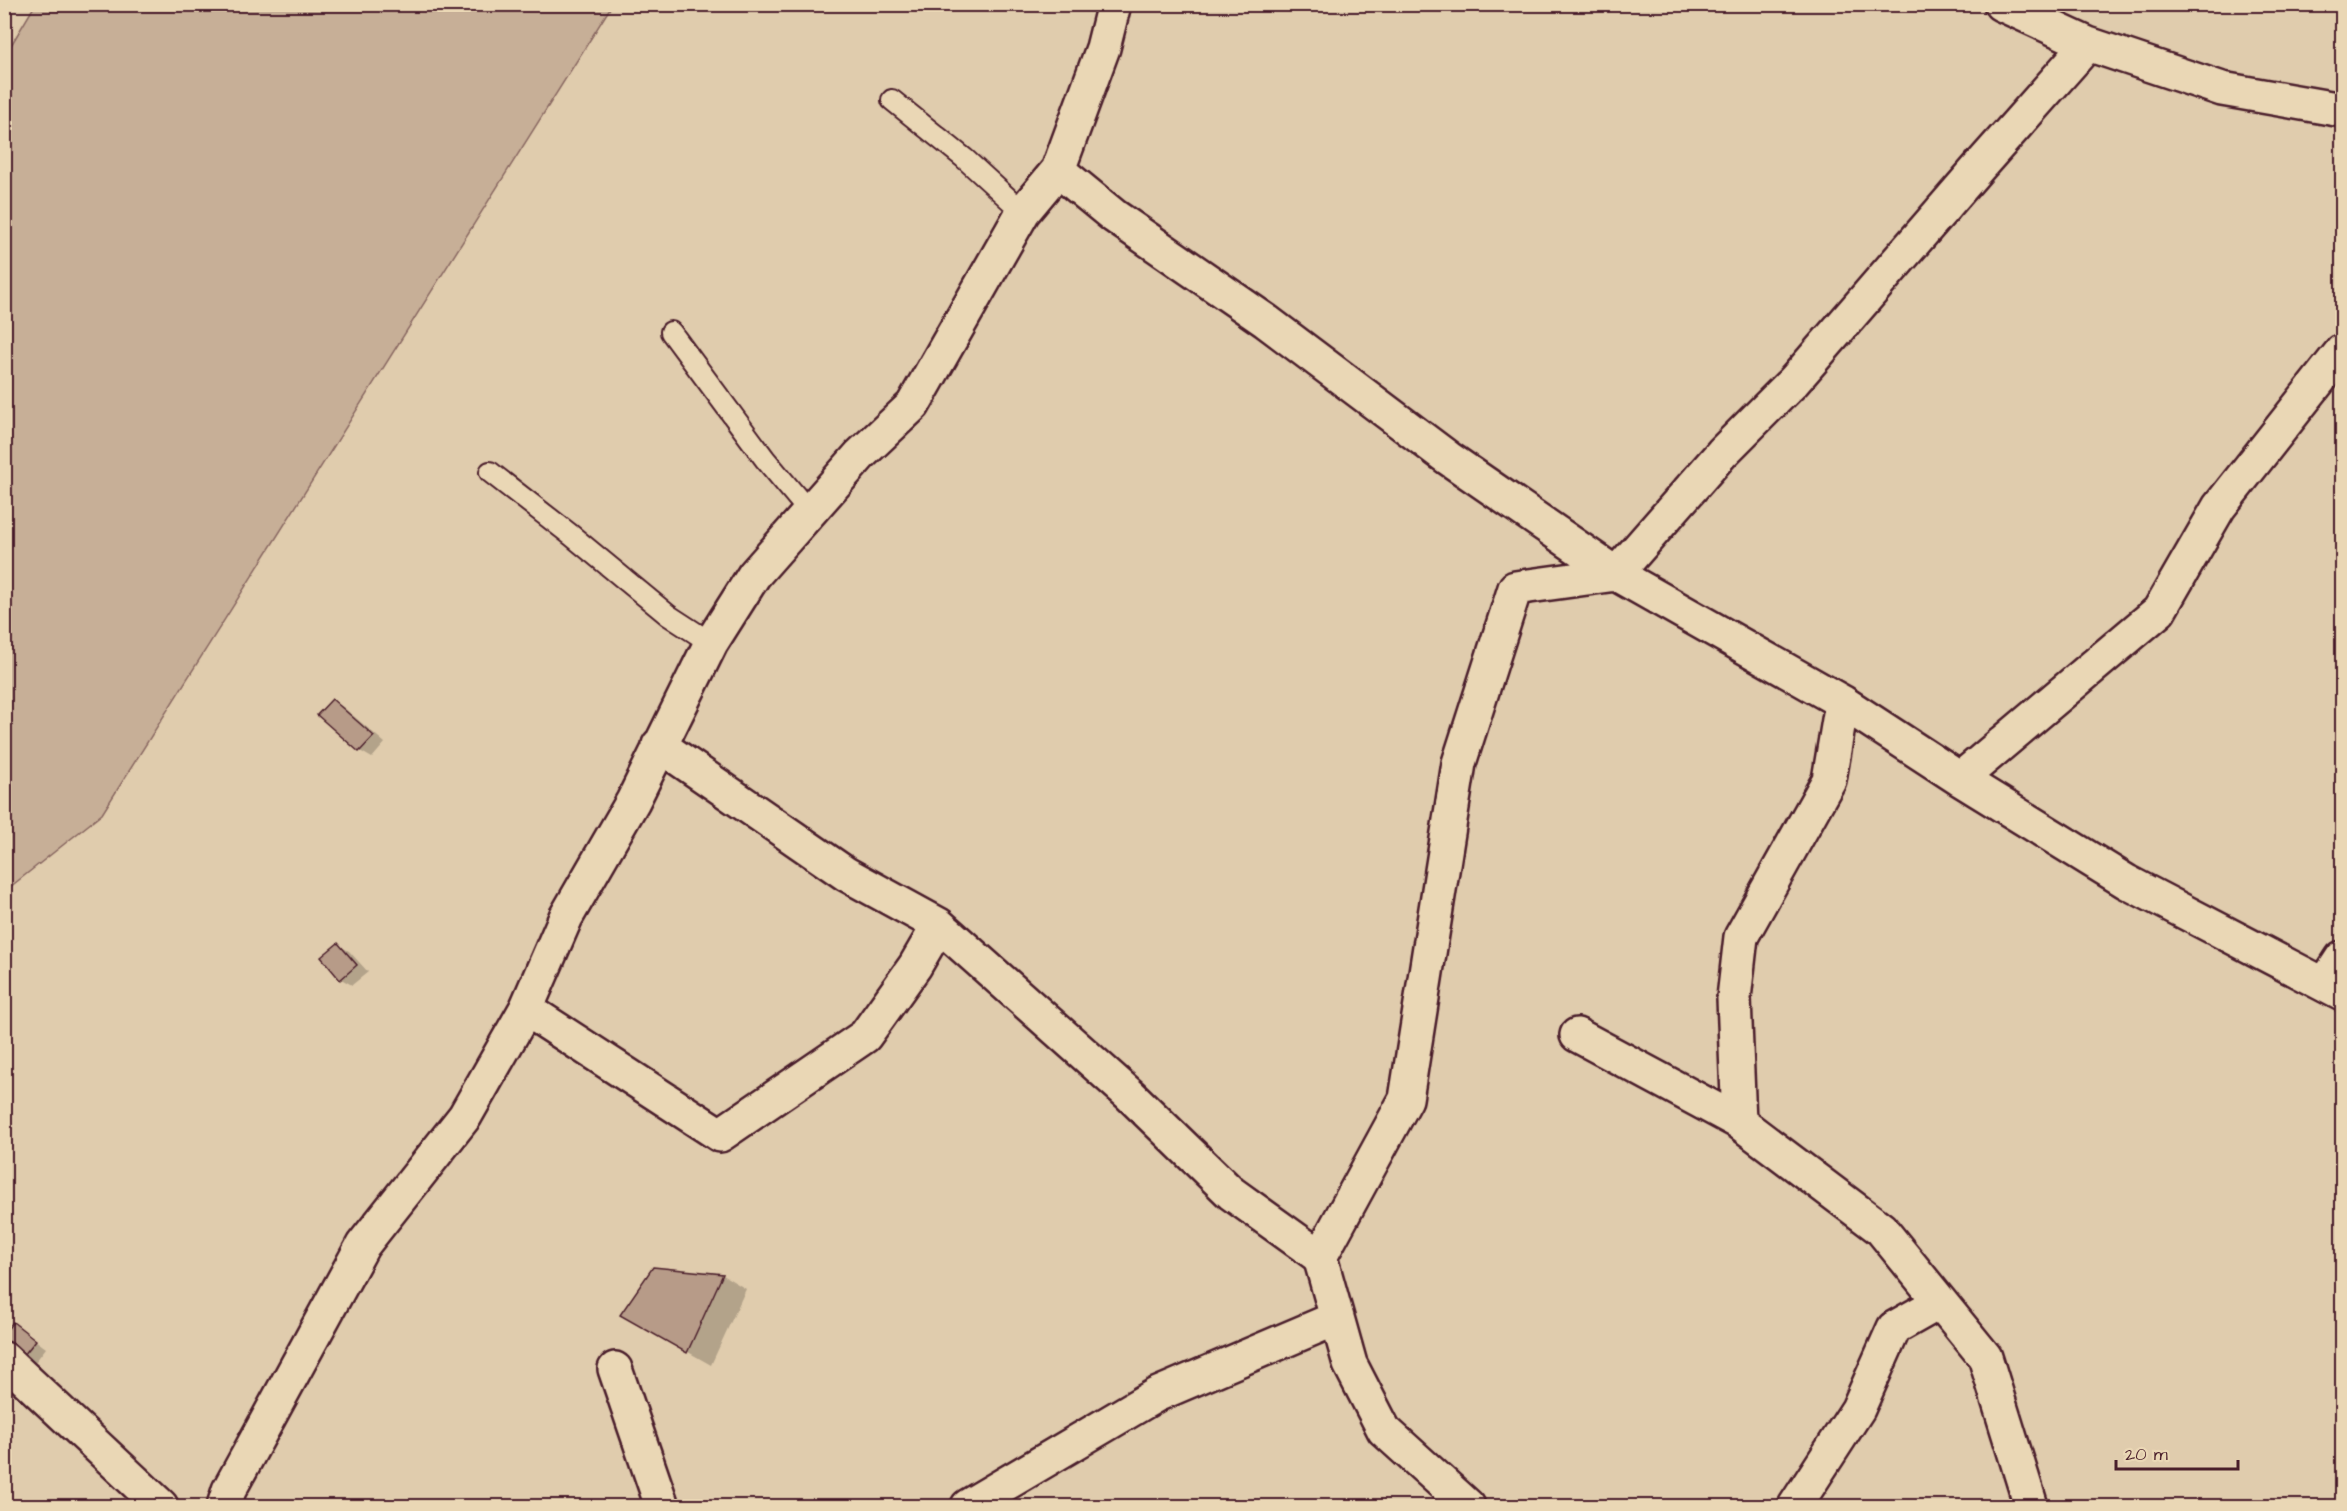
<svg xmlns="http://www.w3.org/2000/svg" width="2347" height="1511" viewBox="0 0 2347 1511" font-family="'Architects Daughter',sans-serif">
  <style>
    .green { fill: #c7af97; stroke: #886761; stroke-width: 1.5 }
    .shadow { fill: #0003 }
    .building { fill: #b79b88; stroke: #4a1f2b; stroke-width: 1.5 }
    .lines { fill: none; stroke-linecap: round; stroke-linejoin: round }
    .service-casing { stroke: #4a1f2b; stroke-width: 24 }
    .minor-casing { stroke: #4a1f2b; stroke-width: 38 }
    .service { stroke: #ead7b5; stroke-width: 20 }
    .minor { stroke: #ead7b5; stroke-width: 33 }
  </style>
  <rect width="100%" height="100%" fill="#e0ccad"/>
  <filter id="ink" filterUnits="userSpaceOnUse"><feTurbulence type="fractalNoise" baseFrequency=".0167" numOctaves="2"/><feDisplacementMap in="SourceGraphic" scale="12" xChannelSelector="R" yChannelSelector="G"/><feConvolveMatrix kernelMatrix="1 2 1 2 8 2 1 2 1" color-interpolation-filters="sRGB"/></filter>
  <g filter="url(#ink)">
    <path class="green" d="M35,5H612L102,814L5,891L4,57Z"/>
    <path class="shadow" d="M332,701L343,707L385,743L372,758L360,751L320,715Z
      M338,945L349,951L368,972L352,985L341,979Z
      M654,1268L723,1275L746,1289L711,1365L623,1315Z
      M13,1324L46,1348L33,1365L4,1345Z
      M292,1502L305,1506H291Z"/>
    <path class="building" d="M332,699L374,736L359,752L317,715Z
      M338,943L357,965L340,980L321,957Z
      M653,1267L723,1274L687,1353L620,1315Z
      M13,1322L36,1340L20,1360L4,1347V1333Z"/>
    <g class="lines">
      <g class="service-casing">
        <path id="service" d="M892,100L964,158L1023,212
          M671,332L765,459L810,513
          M490,472L571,535L668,615L711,643"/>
      </g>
      <g class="minor-casing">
        <path id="minor" d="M2001,4L2088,44L2222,89L2342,110
          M1058,170L1114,216L1266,321L1448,458L1616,574L1842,702L1960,779L2127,882L2342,994
          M659,745L846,874L939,925L1129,1094L1231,1193L1320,1257L1350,1364L1384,1430L1468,1506
          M1960,779L2159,611L2219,507L2342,351
          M2325,984L2342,958
          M526,1009L720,1135L865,1036L915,966L939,925
          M1577,1035L1739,1122L1881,1229L1985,1357L2031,1506
          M1739,1122L1734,998L1741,937L1829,780L1842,702
          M1320,1257L1406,1099L1459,763L1515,588L1616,574L1722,453L1794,381L1979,167L2088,44
          M4,1359L161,1506
          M615,1369L662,1506
          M224,1506L229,1490L363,1245L465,1116L526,1009L566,917L633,801L711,643L754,575L860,455L913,405L1023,212L1058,170L1103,48L1114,4
          M968,1506L1156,1395L1337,1318
          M1795,1506L1858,1409L1894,1328L1940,1302"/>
      </g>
      <use href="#service" class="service"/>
      <use href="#minor" class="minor"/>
    </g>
  </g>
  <rect width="2347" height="1511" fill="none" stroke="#ead7b5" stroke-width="24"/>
  <rect x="12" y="12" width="2323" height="1487" fill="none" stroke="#4a1f2b" stroke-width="2" filter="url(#ink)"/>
  <path d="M2116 1460v9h122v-9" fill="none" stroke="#4a1f2b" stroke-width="3"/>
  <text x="2125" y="1460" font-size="18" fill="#4a1f2b" stroke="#ead7b5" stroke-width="4.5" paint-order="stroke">20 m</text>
</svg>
